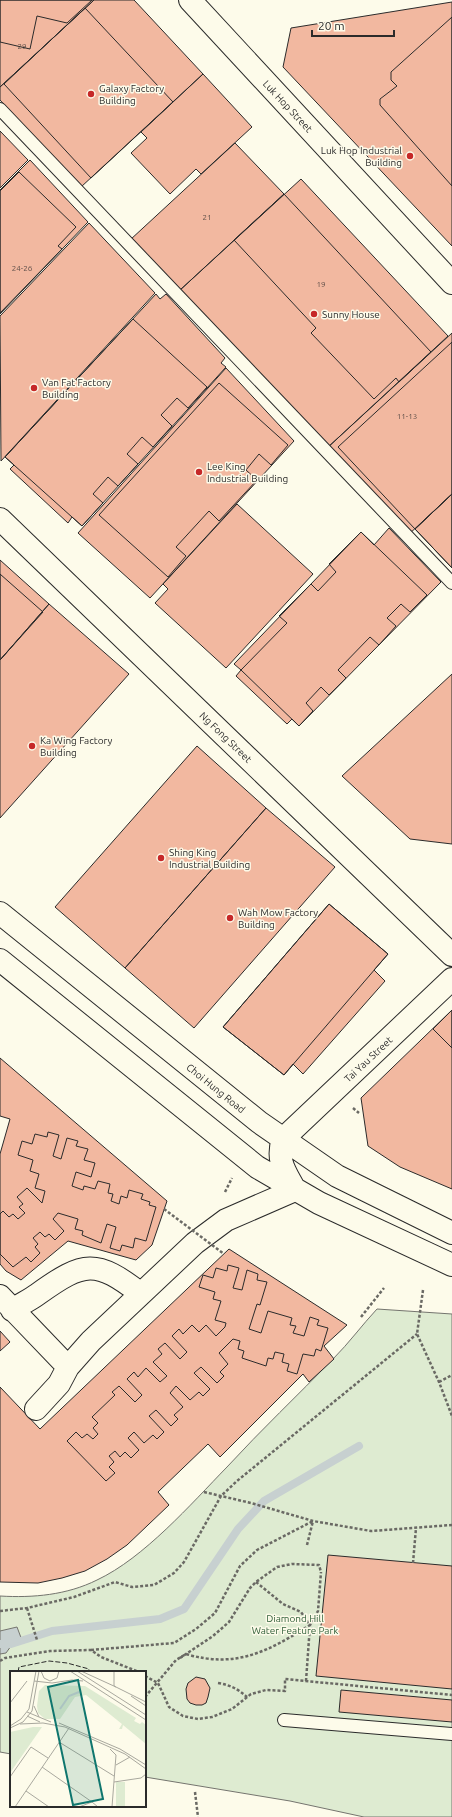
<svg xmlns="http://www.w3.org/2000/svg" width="452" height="1817" viewBox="0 0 452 1817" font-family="Ubuntu,sans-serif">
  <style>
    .green { fill: #deebd1; stroke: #74746e }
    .water { fill: #c7d0d0; stroke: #74746e }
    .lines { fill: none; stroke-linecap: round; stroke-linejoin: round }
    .stream { stroke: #c7d0d0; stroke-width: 8 }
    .building { fill: #f2b8a0; stroke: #2b2b2b }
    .lane-casing { stroke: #2b2b2b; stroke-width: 14 }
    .street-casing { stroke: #2b2b2b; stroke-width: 24 }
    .secondary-casing { stroke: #2b2b2b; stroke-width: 24 }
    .path { stroke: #6a6964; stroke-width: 2.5; stroke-dasharray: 3 2; stroke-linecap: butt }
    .lane { stroke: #fdfbea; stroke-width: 12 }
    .street { stroke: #fdfbea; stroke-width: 22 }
    .secondary { stroke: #fdfbea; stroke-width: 22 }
    .path-bridge { stroke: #6a6964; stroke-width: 2.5; stroke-dasharray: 3 2; stroke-linecap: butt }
    .fence { stroke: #2b2b2b; stroke-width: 1; stroke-dasharray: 5 2; stroke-linecap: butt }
    .poi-dot { fill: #c62828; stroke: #fdfbea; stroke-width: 1.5 }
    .labels { text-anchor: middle; stroke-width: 3; stroke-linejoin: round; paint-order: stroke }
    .number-label { font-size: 8px; fill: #5d4e48 }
    .poi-label { font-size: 10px; fill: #2b2b2b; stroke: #fdfbea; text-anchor: start }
    .street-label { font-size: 10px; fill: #2b2b2b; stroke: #fdfbea }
    .park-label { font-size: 10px; fill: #34623c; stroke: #fdfbea }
    .inset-river { fill: none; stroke: #c7d0d0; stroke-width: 2 }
    .inset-road { fill: none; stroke: #a9a89e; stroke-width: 1 }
    .view { fill: #0f766e; fill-opacity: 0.15; stroke: #0f766e; stroke-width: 2 }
    .inset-edge { fill: none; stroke: #2b2b2b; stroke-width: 2 }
  </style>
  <rect width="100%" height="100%" fill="#fdfbea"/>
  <path class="green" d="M377,1309L452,1314V1817H364L290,1801L145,1777V1672H11V1754L0,1752V1596C33,1598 67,1595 97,1580C144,1558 191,1504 227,1467C261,1430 298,1395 333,1359C349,1343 362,1325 377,1309Z"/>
  <path class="water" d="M17,1627L23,1643L11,1646L6,1653L0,1654V1631Z"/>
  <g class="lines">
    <path class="stream" d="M0,1644H11L52,1631L160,1619L184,1609L238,1529L264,1501L359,1446"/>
  </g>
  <path class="building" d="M0,0H94L0,87Z
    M0,0H92L67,23L37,16L30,49L0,42Z
    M94,0H134L203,74L81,187L0,100V87Z
    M452,2V246L283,67L291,28Z
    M85,8L173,102L91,178L4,84Z
    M452,17V186L380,105V99L397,86L391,80V72Z
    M203,74L252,127L201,174L196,169L170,194L131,153L147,138L141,132Z
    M0,131L28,160L0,188Z
    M235,143L284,194L179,291L130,240Z
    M30,160L88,222L0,314V190Z
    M19,172L76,227L58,246L62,249L0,313V191Z
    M301,179L448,336L326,449L179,291Z
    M284,194L431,352L399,382L396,378L374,399L311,333L316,328L234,240Z
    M89,223L155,293L1,461L0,316Z
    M156,294L160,299L166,294L225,358L221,363L226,367L82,526L72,517L68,523L10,469L14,465L5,457Z
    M133,319L207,387L188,408L177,398L161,415L172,426L153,447L142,437L127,454L138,464L118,486L108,477L93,494L103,503L82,526L5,457Z
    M452,333V494L407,536L326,449Z
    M452,342V494L415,529L338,447Z
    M226,368L294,441L150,598L78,533Z
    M219,383L288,445L271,465L259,454L246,470L257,480L219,521L209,511L176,547L186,556L168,577L99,515Z
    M452,494V568L415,529Z
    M452,494V568L415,529Z
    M237,504L313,574L226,668L155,603L168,589L163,584Z
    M389,528L441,582L299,726L292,719L287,724L236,676L241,670L234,664L361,532L374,545Z
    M361,532L427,595L410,612L401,604L387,618L396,626L379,645L370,637L338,670L346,678L329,695L321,687L306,703L313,711L299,726L241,670L287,623L279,616L311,584L318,591L336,572L329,564Z
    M0,560L49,604L0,660Z
    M0,574L43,612L0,660Z
    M49,604L129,674L0,818V660Z
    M452,674V844L410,839L342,776Z
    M197,746L266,808L125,968L55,907Z
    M266,808L335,867L194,1028L125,968Z
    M329,904L388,954L284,1075L223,1027Z
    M329,904L388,954L374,970L385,981L303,1074L293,1064L284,1075L223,1027Z
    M452,1010V1189L400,1167L368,1146L361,1098Z
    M452,1010V1048L433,1029Z
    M0,1058L167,1201L152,1245L136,1260L68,1241L21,1280L6,1271L0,1264V1154L10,1119L0,1116Z
    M48,1132L59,1135L53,1156L61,1159L67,1138L78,1141L76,1146L88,1149L84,1160L95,1163L91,1177L76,1172L72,1186L83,1190L84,1186L95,1189L98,1181L110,1184L108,1193L113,1194L111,1201L119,1204L121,1196L127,1198L129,1190L143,1194L141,1199L150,1202L149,1205L156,1207L146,1241L135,1238L133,1248L122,1245L120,1251L110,1248L116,1227L107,1224L101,1243L82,1235L83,1231L75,1229L78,1219L58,1213L53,1219L64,1231L55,1240L49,1234L45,1237L40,1232L33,1238L38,1244L35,1247L40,1253L31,1262L26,1257L13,1267L0,1254V1214L3,1211L9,1217L13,1214L18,1219L25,1213L19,1207L23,1204L17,1197L27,1188L42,1203L45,1191L35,1188L39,1174L30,1171L33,1160L18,1155L22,1141L32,1144L35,1134L47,1137Z
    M229,1249L347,1325L324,1346L334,1359L309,1382L303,1374L220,1457L208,1444L158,1492L169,1505L127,1545L107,1559L85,1571L62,1578L38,1583L0,1582V1387L40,1429Z
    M228,1265L239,1268L233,1288L242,1290L247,1270L258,1274L257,1280L267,1282L260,1305L257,1304L249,1329L261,1333L268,1311L292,1318L290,1325L296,1326L293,1333L304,1336L310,1317L319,1320L317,1325L328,1328L321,1351L316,1349L314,1356L303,1354L297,1374L287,1371L289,1364L282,1362L284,1354L275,1352L273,1359L268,1358L266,1366L242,1358L244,1351L238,1349L240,1341L233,1339L219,1353L228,1364L220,1372L224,1376L217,1383L201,1367L194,1373L210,1389L203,1396L199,1392L190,1400L176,1386L170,1393L183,1407L174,1415L178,1419L171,1426L156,1410L149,1416L164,1432L157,1439L153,1435L144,1443L134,1432L128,1438L139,1450L131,1458L125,1452L120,1457L115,1451L109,1456L114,1462L109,1467L115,1473L106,1481L67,1441L76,1432L82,1438L87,1434L93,1439L98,1434L93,1428L98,1423L92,1417L115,1395L112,1392L119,1386L135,1402L142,1395L127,1379L134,1372L138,1377L146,1368L160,1382L167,1376L153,1362L162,1354L158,1349L165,1343L180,1359L187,1352L172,1336L179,1329L183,1334L192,1325L199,1332L206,1325L216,1336L225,1327L226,1323L215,1320L221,1301L213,1299L215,1292L199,1287L203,1275L213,1278L216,1268L227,1271Z
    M0,1331L10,1342L0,1351Z
    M328,1555L452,1566V1689L316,1676Z
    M196,1677L205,1679L210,1688L208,1697L206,1703L202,1705H196L190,1703L187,1699L186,1689L188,1683Z
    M341,1690L452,1700V1722L339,1712Z"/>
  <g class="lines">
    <g class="lane-casing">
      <path id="lane" d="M0,109L452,583
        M284,1720L452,1734"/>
    </g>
    <g class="street-casing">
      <path id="street" d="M190,0L452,283
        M0,519L452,955
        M0,1296L68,1367
        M12,1310C21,1304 30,1300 38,1294C84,1261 96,1259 141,1294
        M36,1409L59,1384L68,1367L91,1341L195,1243L226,1220L295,1190"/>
    </g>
    <g class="secondary-casing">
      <path id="secondary" d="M0,913L259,1122L337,1176L452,1233
        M0,960L257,1167L319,1203L452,1265
        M295,1190C285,1171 276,1161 283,1139L452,979"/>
    </g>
    <path class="path" d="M353,1108L359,1113
      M225,1192L232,1178
      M423,1290L417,1334L439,1382L452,1416
      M361,1317L384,1288
      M439,1382L452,1375
      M204,1492L251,1503L313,1521L371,1531L452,1525
      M307,1545L313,1521
      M413,1563L416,1528
      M27,1608L37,1640
      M0,1611L27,1608L74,1597L115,1582L132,1587L154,1585L174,1573L184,1562L221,1496L237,1481L417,1334
      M91,1650L174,1643L196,1629L215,1613L240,1566L257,1550L313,1521
      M145,1676L158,1683L169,1707L183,1716L198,1719L212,1717L232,1709L251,1694L266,1690L285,1691V1679L452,1695
      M306,1681L310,1625L318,1611L321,1572
      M218,1683C230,1685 238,1689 247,1697
      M145,1697L176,1660L186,1654C236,1669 269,1651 310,1625
      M195,1792L198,1817"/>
    <use href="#lane" class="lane"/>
    <use href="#street" class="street"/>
    <use href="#secondary" class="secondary"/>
    <path class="path-bridge" d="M164,1209L224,1254
      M256,1582L283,1604L301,1612L310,1625
      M180,1658L213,1636L229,1622L250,1588L256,1582L277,1567L292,1564L319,1565L321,1572
      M0,1661L5,1658L50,1651L91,1650L101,1657L139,1672"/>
    <path class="fence" d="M18,1672L19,1667L49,1661L67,1663L89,1669L88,1672"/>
  </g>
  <g class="poi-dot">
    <circle cx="91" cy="94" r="4"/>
    <circle cx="410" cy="156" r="4"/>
    <circle cx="314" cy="314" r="4"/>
    <circle cx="34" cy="388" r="4"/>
    <circle cx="199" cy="472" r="4"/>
    <circle cx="32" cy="746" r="4"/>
    <circle cx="161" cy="858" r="4"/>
    <circle cx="230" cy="918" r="4"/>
  </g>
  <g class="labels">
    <g class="number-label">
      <text x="22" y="49">29</text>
      <text x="207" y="220">21</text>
      <text x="22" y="271">24-26</text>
      <text x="321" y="287">19</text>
      <text x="407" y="419">11-13</text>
    </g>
    <g class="poi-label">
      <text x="99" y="92">Galaxy Factory<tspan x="99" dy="12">Building</tspan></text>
      <text x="402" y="154" text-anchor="end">Luk Hop Industrial<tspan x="402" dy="12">Building</tspan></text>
      <text x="322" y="318">Sunny House</text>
      <text x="42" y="386">Van Fat Factory<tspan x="42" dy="12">Building</tspan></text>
      <text x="207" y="470">Lee King<tspan x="207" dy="12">Industrial Building</tspan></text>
      <text x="40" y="744">Ka Wing Factory<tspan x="40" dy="12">Building</tspan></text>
      <text x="169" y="856">Shing King<tspan x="169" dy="12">Industrial Building</tspan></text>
      <text x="238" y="916">Wah Mow Factory<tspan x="238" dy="12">Building</tspan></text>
    </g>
    <g class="street-label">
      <text transform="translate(288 106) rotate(47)" y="4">Luk Hop Street</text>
      <text transform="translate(226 737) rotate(44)" y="4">Ng Fong Street</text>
      <text transform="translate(368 1059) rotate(-43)" y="4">Tai Yau Street</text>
      <text transform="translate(216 1088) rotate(39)" y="4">Choi Hung Road</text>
    </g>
    <g class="park-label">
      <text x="295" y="1622">Diamond Hill<tspan x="295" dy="12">Water Feature Park</tspan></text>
    </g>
  </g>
  <g transform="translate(10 1671)">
    <rect width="136" height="136" fill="#fdfbea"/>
    <path d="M35,14L75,15L126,47L124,50L130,53L132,51L136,54V73L113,54L112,58H109L112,53L76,24L65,26L50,48H35L28,42L27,35L29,20ZM23,56H32L0,102V61ZM106,111H115V136H106Z" fill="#deebd1"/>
    <path class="inset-river" d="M50,38L59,25L69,21"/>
    <path class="inset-road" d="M31,0L34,7L40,10L47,7L49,0M60,0L136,49M67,0L136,44M71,0L106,16M24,10L42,12L62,9L73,10M104,15V0M104,15L136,31M121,25L136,35M0,32L17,10M24,35L29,46M17,41L41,51M17,45L30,51M49,52L110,78L136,94M10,53L33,52L55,56L115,83L136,98M0,55L11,48L19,38L26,0M0,57L13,51L22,40L29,0M49,71L104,105M100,78L106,84L102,136M106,94L120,86M32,96L82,131M0,106L21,76L38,87M104,111L131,107L136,103M16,120L39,136M5,136L59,57M69,136L82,131L88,136"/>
    <path class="view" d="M68,9L93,128L63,134L38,16Z"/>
    <rect width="136" height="136" class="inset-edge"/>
  </g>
  <path d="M312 30v6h82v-6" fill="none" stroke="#2b2b2b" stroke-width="2"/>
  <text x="318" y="30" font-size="12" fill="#2b2b2b" stroke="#fdfbea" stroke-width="3" paint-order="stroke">20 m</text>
</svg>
